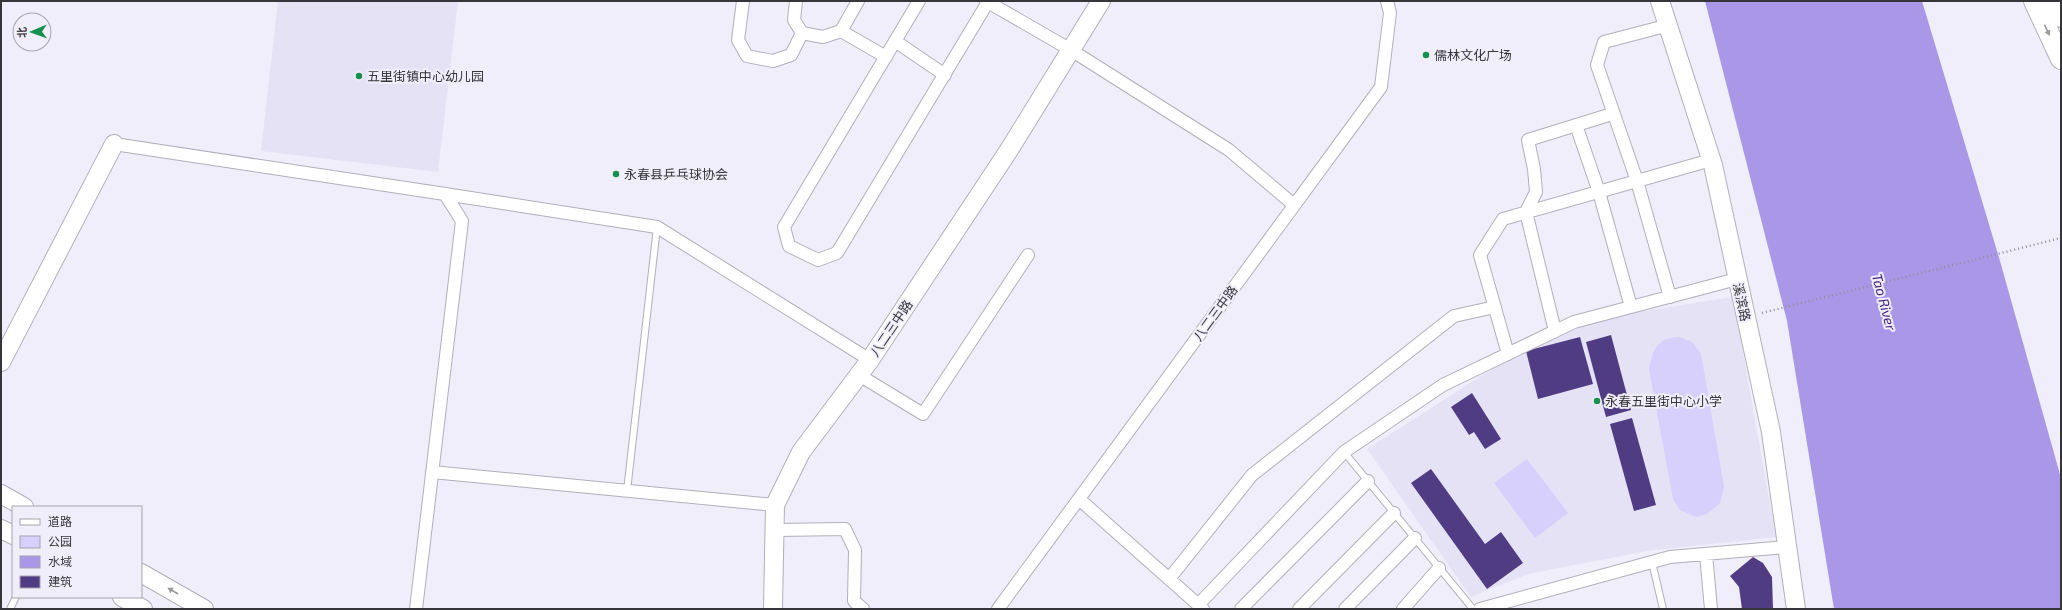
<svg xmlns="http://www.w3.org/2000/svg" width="2062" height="610" viewBox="0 0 2062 610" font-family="'Exo 2','Noto Sans SC',sans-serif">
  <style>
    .built { fill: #e5e2f6 }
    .green { fill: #d7cffc }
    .water { fill: #a998e8 }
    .building { fill: #4f3c83 }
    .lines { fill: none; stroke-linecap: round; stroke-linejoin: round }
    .lane-casing { stroke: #b0afba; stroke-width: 8 }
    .street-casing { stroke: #b0afba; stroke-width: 14 }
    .secondary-casing { stroke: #b0afba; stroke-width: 20 }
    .primary-casing { stroke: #b0afba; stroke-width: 22 }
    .path { stroke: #918f98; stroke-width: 2.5; stroke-dasharray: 1 3; stroke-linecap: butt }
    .lane { stroke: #fff; stroke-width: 6 }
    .street { stroke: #fff; stroke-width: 12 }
    .secondary { stroke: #fff; stroke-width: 18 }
    .primary { stroke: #fff; stroke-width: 20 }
    .oneway { fill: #9a9a9c }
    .poi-dot { fill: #15914d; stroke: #f0eefa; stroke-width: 1.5 }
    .labels { text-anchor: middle; stroke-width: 4; stroke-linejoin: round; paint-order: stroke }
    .poi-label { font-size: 13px; fill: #36353a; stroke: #f0eefa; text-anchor: start }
    .street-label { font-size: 13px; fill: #36353a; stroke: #f0eefa }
    .water-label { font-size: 14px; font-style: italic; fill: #3f1f7b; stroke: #f0eefa }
  </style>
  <rect width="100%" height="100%" fill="#f0eefa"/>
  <path class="built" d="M278,1H458L438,172L261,151Z
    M1733,297L1776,537L1647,551L1528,574L1471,597L1367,449L1517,353L1607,317Z"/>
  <path class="green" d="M1680,337L1692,342L1701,354L1724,487L1720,503L1707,514L1696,517L1680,510L1673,499L1649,369C1653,349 1657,338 1680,337Z
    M1527,459L1568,513L1535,538L1494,483Z"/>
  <path class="water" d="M1705,1H1922L2000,261L2061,478V609H1834L1787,321Z"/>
  <path class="building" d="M1611,335L1631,410L1606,417L1586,342Z
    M1580,337L1593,384L1538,399L1526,351Z
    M1472,393L1501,439L1485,449L1474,432L1469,435L1451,407Z
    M1632,418L1656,505L1634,511L1610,424Z
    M1431,469L1485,544L1501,532L1523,563L1487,589L1411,483Z
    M1753,557L1763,563L1772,577L1773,609H1742L1739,587L1730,576Z"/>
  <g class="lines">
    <g class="lane-casing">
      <path id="lane" d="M1344,452L1473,609
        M627,491L657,227
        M1652,562L1663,609
        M10,609L16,597"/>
    </g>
    <g class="street-casing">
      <path id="street" d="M743,1L738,40L747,56L773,61L791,55L802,33
        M796,1L794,20L802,33L823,37L841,31L886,57
        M919,1L784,227L789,246L818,260L837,253L988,2
        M986,1L1071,50L1229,150L1294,205
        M1669,25L1604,42L1597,65L1637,181L1670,297
        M841,31L858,1
        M895,41L945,75
        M1576,125L1599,192L1631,307
        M114,144L445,194L462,221L416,609
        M445,194L657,227L870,360
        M1555,331L1526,212L1536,192L1534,169L1528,140L1612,114
        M1508,354L1480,255L1503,219L1711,160
        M859,375L923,414L1028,255
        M432,472L775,505
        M1079,499L1203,609
        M775,530L845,529L855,550L854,601L863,609
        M1706,554L1711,609
        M1169,579L1252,475L1454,316L1495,307
        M1198,605L1344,452L1443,385L1574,322L1737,279
        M998,609L1381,87L1390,13L1387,1
        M1241,609L1368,481
        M1299,609L1394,513
        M1345,609L1415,538
        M1403,609L1439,568
        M1480,609L1670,557L1787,547"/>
    </g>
    <g class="secondary-casing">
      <path id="secondary" d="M1660,1L1713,165L1771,432L1796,609
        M1,362L114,144
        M1,494L24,507
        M1,529L13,535
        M141,573L204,609
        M122,597L143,609
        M773,609L775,505L801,452L870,360L1009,150L1101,1"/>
    </g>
    <g class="primary-casing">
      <path id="primary" d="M2034,1L2061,59
        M2054,1L2061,17"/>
    </g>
    <path class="path" d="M1762,313L2061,238"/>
    <use href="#lane" class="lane"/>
    <use href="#street" class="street"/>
    <use href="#secondary" class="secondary"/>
    <use href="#primary" class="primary"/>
  </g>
  <defs><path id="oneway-solid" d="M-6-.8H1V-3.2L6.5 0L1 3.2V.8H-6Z"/></defs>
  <g class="oneway">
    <use href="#oneway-solid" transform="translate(2047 30) rotate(65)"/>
    <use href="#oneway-solid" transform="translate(173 591) rotate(-150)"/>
  </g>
  <g class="poi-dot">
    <circle cx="1426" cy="55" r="4"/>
    <circle cx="359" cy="76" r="4"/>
    <circle cx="616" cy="174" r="4"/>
    <circle cx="1597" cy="401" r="4"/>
  </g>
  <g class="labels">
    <g class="poi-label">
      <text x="1434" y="60">儒林文化广场</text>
      <text x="367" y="81">五里街镇中心幼儿园</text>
      <text x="624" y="179">永春县乒乓球协会</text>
      <text x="1605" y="406">永春五里街中心小学</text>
    </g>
    <g class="street-label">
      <text transform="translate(1742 302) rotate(78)" y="5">溪滨路</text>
      <text transform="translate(1215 313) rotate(-54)" y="5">八二三中路</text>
      <text transform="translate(891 328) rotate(-56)" y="5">八二三中路</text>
    </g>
    <g class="water-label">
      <text transform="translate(1884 302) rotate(75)" y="5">Tao River</text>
    </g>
  </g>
  <rect width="2062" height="610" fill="none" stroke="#36353a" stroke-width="4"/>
  <rect x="12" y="506" width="130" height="92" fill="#f0eefa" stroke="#a6a4ad"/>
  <rect x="20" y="519" width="20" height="6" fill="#ffffff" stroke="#a6a4ad"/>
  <text x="48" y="526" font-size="12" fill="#36353a">道路</text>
  <rect x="20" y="536" width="20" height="12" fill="#d7cffc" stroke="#a6a4ad"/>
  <text x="48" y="546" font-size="12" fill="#36353a">公园</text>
  <rect x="20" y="556" width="20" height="12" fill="#a998e8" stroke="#a6a4ad"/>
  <text x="48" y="566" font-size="12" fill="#36353a">水域</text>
  <rect x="20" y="576" width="20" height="12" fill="#4f3c83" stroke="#a6a4ad"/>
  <text x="48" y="586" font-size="12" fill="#36353a">建筑</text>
  <g transform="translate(32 32) rotate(268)"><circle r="19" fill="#f0eefa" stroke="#a6a4ad"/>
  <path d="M0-3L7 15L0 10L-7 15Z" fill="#15914d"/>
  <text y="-6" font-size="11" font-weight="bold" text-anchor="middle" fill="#36353a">北</text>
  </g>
</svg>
